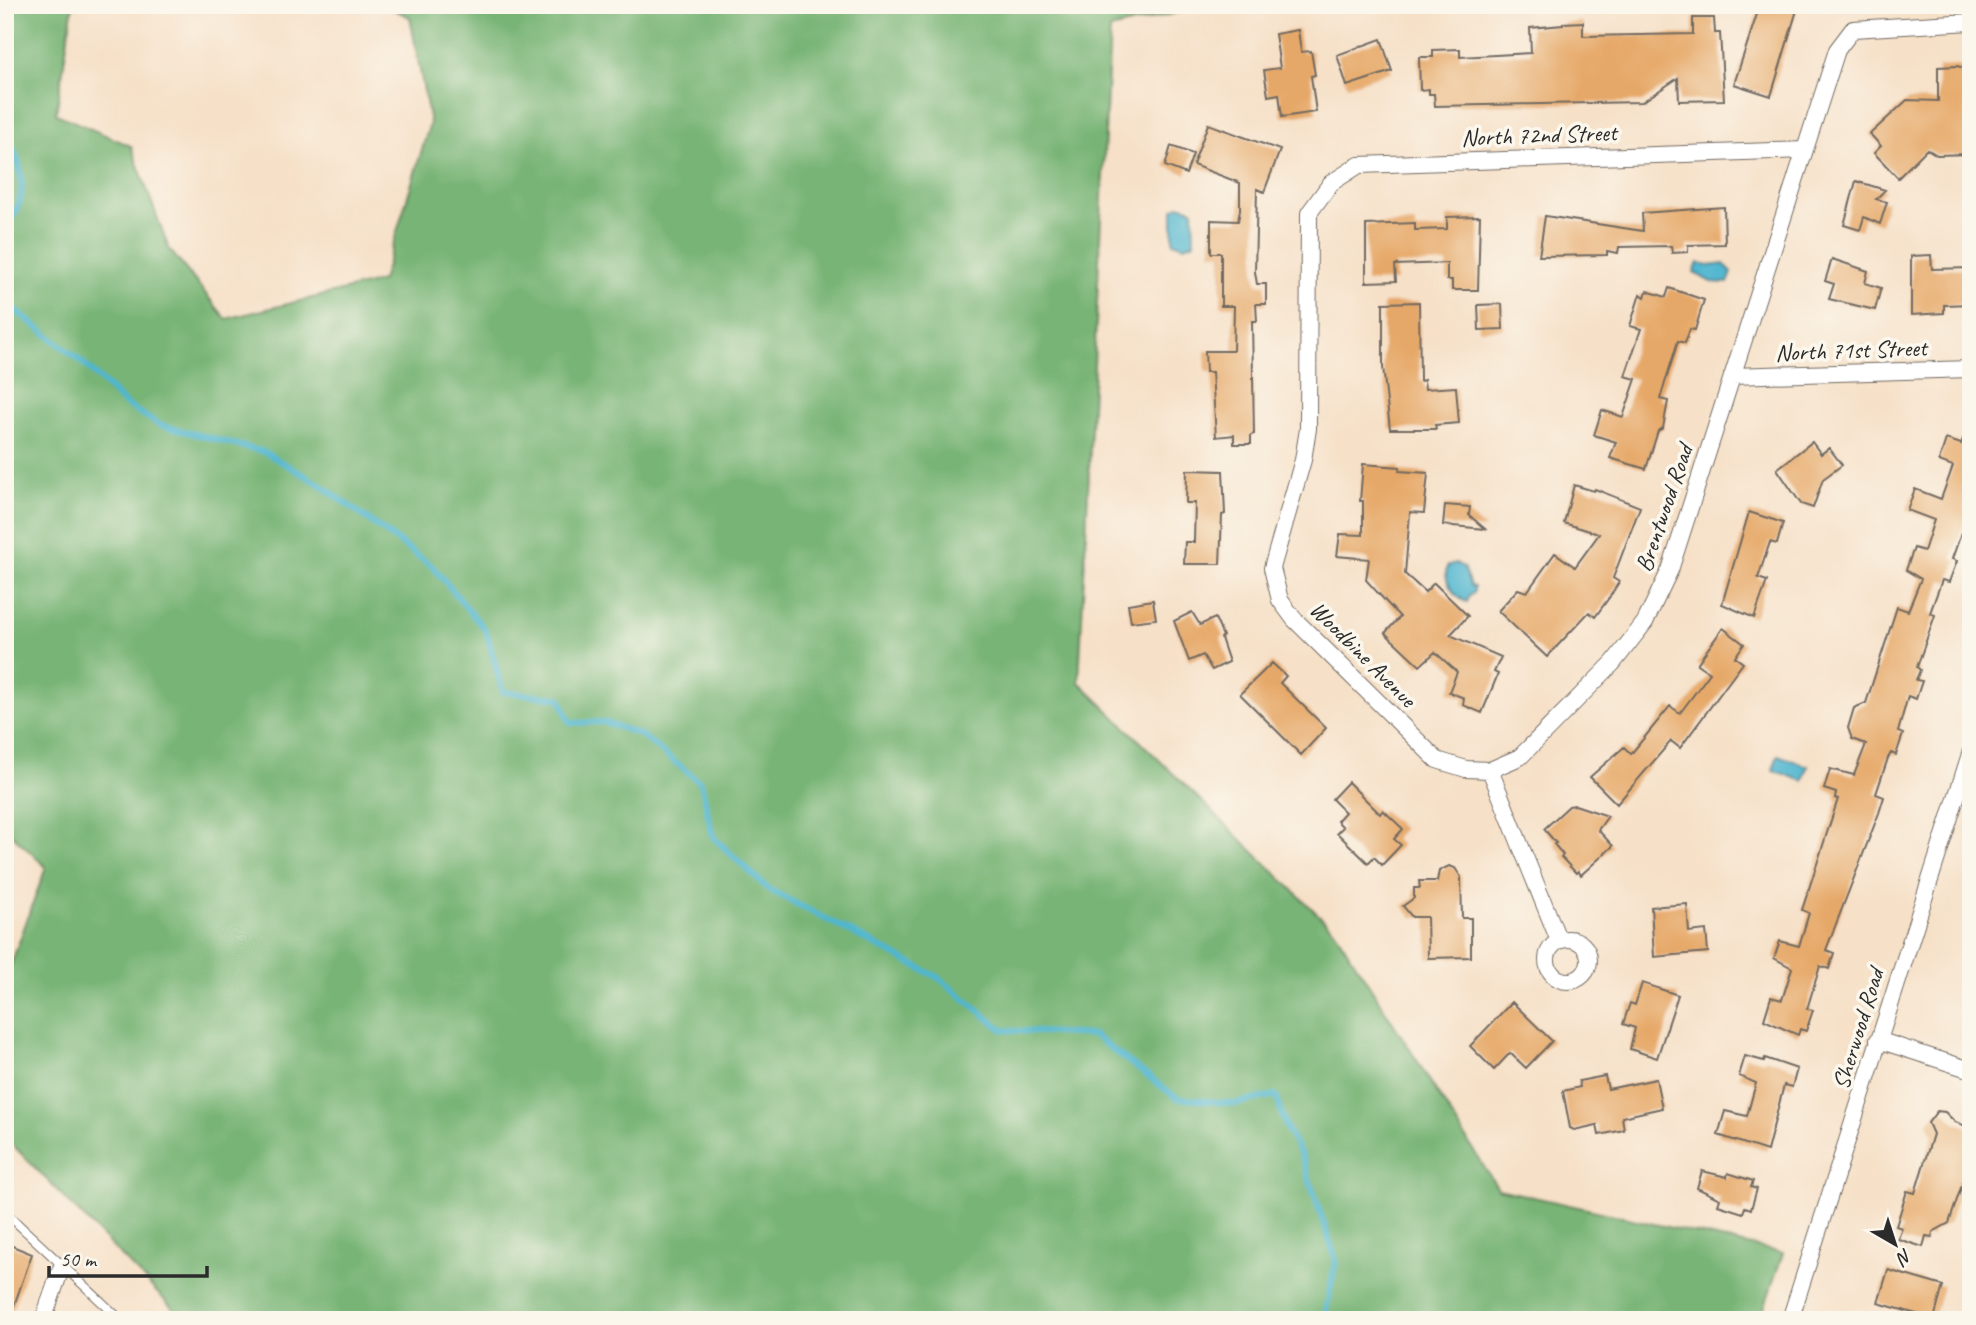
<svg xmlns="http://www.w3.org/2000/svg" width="1976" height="1325" viewBox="0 0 1976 1325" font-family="Caveat,sans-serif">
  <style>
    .forest { fill: #77b474; stroke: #517050; stroke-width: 2 }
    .water { fill: #50b6cf; stroke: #3e707d; stroke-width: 2 }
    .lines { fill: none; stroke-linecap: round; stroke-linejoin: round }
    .stream { stroke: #50b6cf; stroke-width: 6 }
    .building { fill: #e6a868 }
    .service-casing { stroke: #726a62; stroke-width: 10 }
    .minor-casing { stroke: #726a62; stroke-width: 18 }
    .service { stroke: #fff; stroke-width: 8 }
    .minor { stroke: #fff; stroke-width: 16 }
    .labels { text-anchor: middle; stroke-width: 7; stroke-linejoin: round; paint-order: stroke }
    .street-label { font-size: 24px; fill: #2b2b2b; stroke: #fbf7ec }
  </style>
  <rect width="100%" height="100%" fill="#fbf7ec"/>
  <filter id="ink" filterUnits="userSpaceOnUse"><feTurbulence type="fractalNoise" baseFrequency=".0143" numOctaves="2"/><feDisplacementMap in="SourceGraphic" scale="14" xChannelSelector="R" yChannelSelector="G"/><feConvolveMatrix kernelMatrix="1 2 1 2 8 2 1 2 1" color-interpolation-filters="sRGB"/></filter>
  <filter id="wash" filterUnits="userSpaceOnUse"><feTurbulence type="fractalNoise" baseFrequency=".00686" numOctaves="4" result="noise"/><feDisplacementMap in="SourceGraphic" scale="28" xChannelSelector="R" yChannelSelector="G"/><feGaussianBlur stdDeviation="1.57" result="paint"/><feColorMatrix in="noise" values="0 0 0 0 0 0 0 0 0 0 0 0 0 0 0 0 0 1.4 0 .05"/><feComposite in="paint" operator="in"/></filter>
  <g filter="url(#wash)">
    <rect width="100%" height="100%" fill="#f6e0c7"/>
    <path class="forest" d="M5,5H73L56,114L131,146L169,249L226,319L382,281L430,123L410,17L383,5H1209L1110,29L1079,682L1335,931L1498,1189L1783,1253L1760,1320H184L5,1137V981L46,867L5,828Z"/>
    <path class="water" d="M1179,205L1193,209L1194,242L1185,246L1173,242V209Z
      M1698,263L1709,266L1724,264L1732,273L1728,283L1711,282L1694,273Z
      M1456,563L1464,568L1470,586L1474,587V593L1470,594L1467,602C1455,598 1443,580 1447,567Z
      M1778,755L1808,766L1803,781L1773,770Z"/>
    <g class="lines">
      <path class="stream" d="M5,135C24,161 30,202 5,226
        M5,302L82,362L125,404L160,425L264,452L318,483L433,567L486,631L503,692L560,698L570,723L604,722L641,735L701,783L713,837L768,889L939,978L1003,1030L1093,1035L1177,1098L1236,1104L1276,1095L1285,1125L1301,1155L1336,1260L1324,1320"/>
    </g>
    <g id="blocks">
      <path class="building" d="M1760,5H1783L1797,10L1771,96L1734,84Z
        M1693,18H1714L1715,33H1720L1724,100L1679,101L1678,78L1642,102L1435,106L1434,94H1429V89L1420,90L1419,57H1433V50L1460,49V57L1531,53L1530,28L1563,25V23L1583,22V36L1693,34Z
        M1298,30L1301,52L1311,51L1315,75L1311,76L1316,112L1282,117L1279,94L1268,96L1264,70L1280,68L1275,34Z
        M1381,39L1392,71L1347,86L1337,55Z
        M1957,66L1964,68V75L1970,74L1971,154L1937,155L1927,149L1898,178L1874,153L1881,146L1870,134L1907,100L1938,101V67Z
        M1208,124L1280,150L1264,192L1257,189L1255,272L1257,284H1266V304H1256L1257,321H1252L1254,434L1251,435V444H1234V435L1216,437L1212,372H1206L1205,351H1233L1234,306H1221V253H1211V220L1238,221L1240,210V183L1193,165Z
        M1171,146L1193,154L1186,174L1165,166Z
        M1856,181L1885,190L1876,199L1887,202L1880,224L1864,217L1860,230L1844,225Z
        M1724,207L1725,244L1688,245V252L1672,253L1671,246L1619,247L1618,253L1607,251V255L1539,256L1545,216L1643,231L1642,213Z
        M1480,216L1478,290H1452V280H1447V263L1395,265L1396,281L1366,282V225L1415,223V230L1447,229V217Z
        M1931,255L1932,269L1971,268V304L1944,305V313L1911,315V256Z
        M1832,259L1868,271L1865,283L1881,288L1875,310L1829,299L1834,284L1825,281Z
        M1669,288L1704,300L1695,330L1690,329L1685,343L1678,341L1660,399L1668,401L1663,428L1658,431L1646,469L1610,458L1616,442L1594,435L1602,410L1623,417L1636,379L1625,376L1641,329L1630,326L1640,294L1645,297L1647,291L1666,297Z
        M1419,302L1420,381L1424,380L1425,389L1456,387L1459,423L1435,425L1436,429H1390L1383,367V303Z
        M1502,304L1503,329L1479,330L1478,305Z
        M1969,423L1971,516L1967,527L1964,525L1952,559L1957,561L1949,582L1942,580L1930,613L1935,615L1917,667L1920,670L1916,680L1922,681L1916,699L1908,696L1898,732L1903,734L1896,755L1891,753L1888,758L1876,794L1884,797L1879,813L1826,950L1834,953L1829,969L1820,966L1807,1009L1813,1010L1806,1031L1800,1029L1798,1035L1764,1020L1771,997L1782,1000L1792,968L1774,958L1780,941L1799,946L1809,913L1802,910L1838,799L1835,798L1836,793L1824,789L1830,769L1854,775L1866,744L1852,739L1848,728L1854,708L1866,703L1897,607L1908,611L1921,579L1906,570L1914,548L1924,551L1934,520L1907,510L1915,489L1941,499L1953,466L1939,461L1946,439L1961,444Z
        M1812,442L1821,454L1829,448L1842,465L1823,479L1813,508L1801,504L1777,469Z
        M1363,464L1400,467L1399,471L1428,473L1424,513L1410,512L1405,574L1425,592L1434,583L1468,616L1450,635L1501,657L1494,672L1498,674L1482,713L1463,705L1464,698L1449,692L1457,672L1435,652L1420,666L1385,633L1400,617L1366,580L1369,559L1337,556L1340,534L1363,535V501H1360Z
        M1187,470L1223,471L1225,514L1222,515L1220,564H1184L1185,542H1194L1195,503H1186Z
        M1574,485L1594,491L1595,489L1640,507L1613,578L1619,582L1611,595L1595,617L1589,612L1547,657L1498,611L1518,589L1527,592L1555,553L1575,567L1599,534L1564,523Z
        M1445,505L1470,507L1469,515L1485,529L1443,525Z
        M1749,512L1783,523L1777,544L1770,542L1758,578L1767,581L1754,618L1722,604Z
        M1153,600L1156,619L1131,622L1128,604Z
        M1192,612L1200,625L1215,618L1223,636L1221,638L1229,662L1212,670L1203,655L1189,661L1174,621Z
        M1723,628L1744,644L1735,657L1743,663L1680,748L1671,741L1617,804L1590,777L1624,747L1631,754L1670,706L1680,713L1710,673L1697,664Z
        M1272,663L1286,676L1280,683L1326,728L1301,755L1240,694Z
        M1348,782L1380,814L1383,810L1403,829L1394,839L1401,845L1382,865L1374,857L1368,863L1337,833L1343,827L1337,821L1345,812L1332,799Z
        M1575,805L1608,816L1598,830L1613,846L1581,875L1578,871L1576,873L1561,857L1563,855L1554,844L1556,843L1544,829L1569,806Z
        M1449,866L1455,868L1461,877L1462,918H1471V957L1428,958L1427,917H1412L1403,906L1414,898V888H1420L1419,881H1437L1439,871Z
        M1687,904L1689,932L1706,930L1708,952L1654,957L1651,907Z
        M1642,983L1678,995L1657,1058L1630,1049L1635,1028L1623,1024L1630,1003L1635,1005Z
        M1512,1002L1552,1041L1526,1068L1510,1053L1494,1070L1470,1046Z
        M1745,1056L1764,1061L1765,1058L1797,1069L1792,1087L1784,1085L1767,1151L1718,1135L1725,1111L1747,1116L1756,1083L1739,1076Z
        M1605,1076L1608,1089L1656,1079L1662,1108L1622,1117L1624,1130L1599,1135L1597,1125L1574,1130L1570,1128L1563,1091L1580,1087L1579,1081Z
        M1937,1111L1945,1112L1955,1122L1971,1128V1158L1949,1223L1933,1232L1932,1237L1926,1236L1923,1247L1898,1239L1902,1228L1896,1226L1907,1191L1915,1193L1933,1134L1928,1123Z
        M1702,1171L1727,1177L1728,1173L1753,1181L1751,1187L1757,1189L1751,1209L1745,1207L1743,1213L1718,1205L1720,1199L1697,1188Z
        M5,1243L32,1254L9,1320H5Z
        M1888,1270L1943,1286L1934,1319L1878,1303Z"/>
    </g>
  </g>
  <g filter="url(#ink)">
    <use href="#blocks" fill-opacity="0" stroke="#726a62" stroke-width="2"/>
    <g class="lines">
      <g class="service-casing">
        <path id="service" d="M5,1212L121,1320"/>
      </g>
      <g class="minor-casing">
        <path id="minor" d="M1805,150L1359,165L1331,183L1309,213L1308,429L1303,460L1272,568L1280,600L1294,619L1437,760L1466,769L1490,770L1520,757L1613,663L1645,622L1670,570L1837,50L1853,29L1971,22
          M1732,376L1971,369
          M1490,770L1559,941
          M1547 960a21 21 0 1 1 42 0a21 21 0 1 1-42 0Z
          M1878,1040L1971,1070
          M43,1320L62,1266
          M1790,1320L1971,751"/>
      </g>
      <use href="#service" class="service"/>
      <use href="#minor" class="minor"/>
    </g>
  </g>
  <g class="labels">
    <g class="street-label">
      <text transform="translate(1539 135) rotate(-2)" y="8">North 72nd Street</text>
      <text transform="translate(1851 350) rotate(-2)" y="8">North 71st Street</text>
      <text transform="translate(1664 508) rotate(-71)" y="8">Brentwood Road</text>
      <text transform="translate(1363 654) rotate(45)" y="8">Woodbine Avenue</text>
      <text transform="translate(1858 1029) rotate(-73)" y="8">Sherwood Road</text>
    </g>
  </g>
  <rect width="1976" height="1325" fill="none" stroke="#fbf7ec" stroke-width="28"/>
  <g transform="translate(1895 1244) rotate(141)" stroke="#fbf7ec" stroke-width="5" paint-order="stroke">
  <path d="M0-5L12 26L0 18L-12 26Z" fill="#2b2b2b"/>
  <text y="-10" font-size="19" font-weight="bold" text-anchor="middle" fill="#2b2b2b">N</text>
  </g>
  <path d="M49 1266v10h158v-10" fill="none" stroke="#2b2b2b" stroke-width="3.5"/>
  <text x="60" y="1266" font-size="21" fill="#2b2b2b" stroke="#fbf7ec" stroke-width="5" paint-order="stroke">50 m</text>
</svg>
